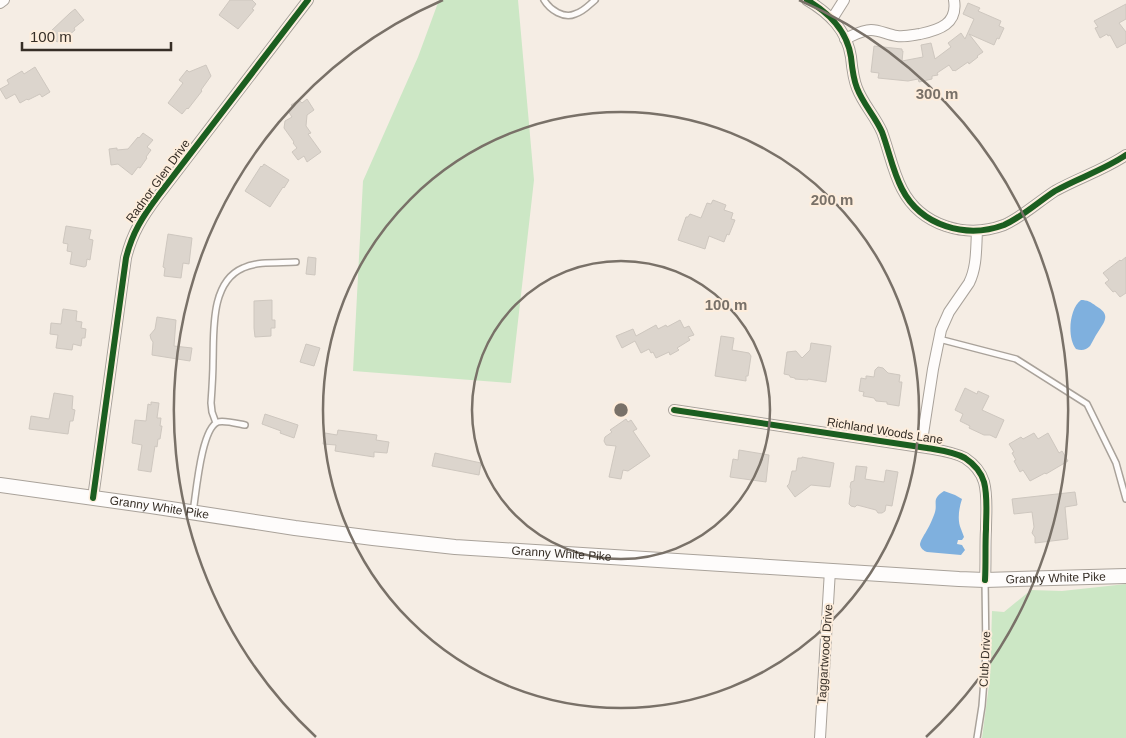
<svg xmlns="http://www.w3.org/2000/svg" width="1126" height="738" viewBox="0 0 1126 738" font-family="Helvetica,sans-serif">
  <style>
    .green { fill: #cce7c5 }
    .water { fill: #7fb0de }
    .building { fill: #dcd5cd; stroke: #cec7bf }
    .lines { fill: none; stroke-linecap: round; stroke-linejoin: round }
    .lane-casing { stroke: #a9a29a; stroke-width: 8 }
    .street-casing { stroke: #a9a29a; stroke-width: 12 }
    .secondary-casing { stroke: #a9a29a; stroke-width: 16 }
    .lane { stroke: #fefcfb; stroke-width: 5 }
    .street { stroke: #fefcfb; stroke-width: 10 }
    .secondary { stroke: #fefcfb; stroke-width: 14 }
    .cycleway-casing { stroke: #fdeddc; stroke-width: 9 }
    .cycleway { stroke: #1b5e20; stroke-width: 6 }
    .ring { fill: none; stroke: #797168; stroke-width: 2.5 }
    .labels { text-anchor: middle; stroke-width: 4; stroke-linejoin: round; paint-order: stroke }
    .street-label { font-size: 12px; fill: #362e26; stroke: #fdeddc }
    .centre { fill: #797168; stroke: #fdeddc; stroke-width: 2.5 }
    .ring-label { font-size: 15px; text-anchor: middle; font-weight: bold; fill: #797168; stroke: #fdeddc; stroke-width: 4; stroke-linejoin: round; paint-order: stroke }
  </style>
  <rect width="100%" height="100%" fill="#f5ede4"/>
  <path class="green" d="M439,0H518L534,180L511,383L353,371L363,181L418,57Z
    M1126,584V738H982L990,677L992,611L1004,612L1031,590L1062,591Z"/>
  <path class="water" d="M1081,300C1087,300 1091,302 1096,306C1110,314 1106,320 1098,332C1095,336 1093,341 1090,346C1086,350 1082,351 1076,349C1067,338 1069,309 1081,300Z
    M944,491L955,495L962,499C959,508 957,520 961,529C962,532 963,534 964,537L962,540H958L957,544L962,545L965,550L961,555L927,552C924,551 920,548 920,544C921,539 925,534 927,530C930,525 932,520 934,515C939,503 930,500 944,491Z"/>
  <path class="building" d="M230,0H252L256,4L252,9L254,10L238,29L219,15Z
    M968,3L980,8L978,11L1001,21L999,26L1004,28L999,39L997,38L994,45L969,34L983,52L977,56L978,57L969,64L968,62L955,71L954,70L953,71L949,65L937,73L938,75L932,76V79L919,82L918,79L908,81L878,78L879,73L871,72L874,46L902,49V51H903L902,61L923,57L921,45L931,43L935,59L951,47L948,43L961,33L965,39L974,19L963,14Z
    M1126,4V19L1119,23L1126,32V43L1117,48L1110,35L1108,36L1107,34L1100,38L1095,28L1098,27L1094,21Z
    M75,9L84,20L74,28L75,30L68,36L67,35L57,42L50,33L51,32V31L70,13Z
    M206,65L211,76L201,90L202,91L188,109L187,108L182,114L168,103L183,83L179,80L187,70L189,72Z
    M35,67L50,92L42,97L40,94L28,100L27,99L20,103L15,94L6,99L0,89L9,84L7,80L22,71L24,74Z
    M307,99L314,110L307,115L306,126L311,133L308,134L321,152L307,162L304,156L298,160L292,152L297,148L293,143L294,142L284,128L285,121L292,117L288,111L293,107L291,105L299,100L302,103Z
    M143,133L153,140L147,147L151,150L146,157L147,158L140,168L138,167L132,175L118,164L111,165L109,149L117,148V150L128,149L138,137L139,138Z
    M264,164L289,180L284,188L283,187L270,207L245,191L261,166L262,167Z
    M713,200L726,205L724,210L733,213L731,219L735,220L729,235L727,234L724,242L709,236L705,249L678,240L686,217H688L690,214L701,218L707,203L711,204Z
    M66,226L91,230L89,239L93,240L90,260L87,259L86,266L84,267L70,264L72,252L67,251L68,244L63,243Z
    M168,234L192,238L189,264L183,263L181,278L164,276L165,268L163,267Z
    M308,257L316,258L315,275L306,274Z
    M1126,257V293L1120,297L1115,291L1113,292L1105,283L1109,280L1103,273L1120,260L1121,261Z
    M272,300V320H275V328H271V336L255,337L254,328V301Z
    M63,309L77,311L76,321L82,322L81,328L86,329L85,338H82L81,346L73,344L72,350L56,348L58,335L50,334L51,323L61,324Z
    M157,317L176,320L174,346L192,348L190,361L152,355L153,342L151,339L150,335L155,329Z
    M680,320L684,328L689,326L694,335L688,337L690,340L677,348L679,350L670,355L669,352L656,358L653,352L651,353L649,349L641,353L635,341L622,348L616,336L633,329L636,336L656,325L658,329L666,325L667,327Z
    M721,336L734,338L732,350L749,353L751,356L748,376H746V381L715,376Z
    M811,343L831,346L826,382L808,379V380L795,379V378L790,377V376L789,375L784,374L787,352L796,351L802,358L810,350Z
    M306,344L320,348L314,366L300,362Z
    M878,367L883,368L888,373L900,375L899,382H902L899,406L887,404V402L876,401L874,398L863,396L864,392L859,391L861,378L866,379V376H867L874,377L875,370Z
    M965,388L977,394L978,391L989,396L982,410L1004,420L996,438L990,435H984L969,428L970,426L960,421L963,414L955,410Z
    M54,393L73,396L72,409L75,410L73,421H70L68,434L29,429L31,416L49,419Z
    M151,402L159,403L157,418H161L160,426H162L160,439H158L157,447L155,446L151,472L138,470L142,445L132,443L135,420L146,421L148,404L151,405Z
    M265,414L298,425L294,438L280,433L281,431L262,424Z
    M626,419L628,422L631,420L637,429L633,431L650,456L628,471L623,470L621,479L609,477L616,446L606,445L604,441L605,437L612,432L610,430Z
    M338,430L377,435L376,440L389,442L387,453L374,452V457L335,451L336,445L323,444L325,433L337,435Z
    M1034,433L1038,439L1048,433L1059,453L1062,451L1068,461L1046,474L1045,473L1030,481L1023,470L1020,472L1014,461L1016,460L1012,453L1014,452L1009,444L1021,437L1023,439Z
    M739,450L769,455L766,482L730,477L733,459L738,460Z
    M435,453L481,463L479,475L432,466Z
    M802,457L834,463L830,487L811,485L795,497L787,486L789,484L792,471H796L798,458H802Z
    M856,466L867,467L865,479L884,482L886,470L898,472L892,506L886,505L885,511L882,513H878L876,510L857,505L855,507L851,506L849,504L851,489L850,487L851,482L854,481Z
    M1075,492L1077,505L1065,507L1068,539L1035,543V537L1032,533L1034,527L1032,512L1014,514L1012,499Z"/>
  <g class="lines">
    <g class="lane-casing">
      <path id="lane" d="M544,0C550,10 564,19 575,14C583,12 589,5 595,0
        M939,339L1016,359L1087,404L1116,463L1126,499
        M216,423L212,412L211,403C212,389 213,375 213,361C214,332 210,282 243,268C258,261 279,263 296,262
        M193,512C196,495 201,428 218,422C224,420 239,424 245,425
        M977,738L982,706L986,654L985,580"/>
    </g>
    <g class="street-casing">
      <path id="street" d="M807,0C829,13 847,30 851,57C852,67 853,78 857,88C863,104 875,116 882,132C889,151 893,172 902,189C921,226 966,239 1004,225C1022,217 1038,202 1055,191C1078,178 1104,170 1126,155
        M0,3L4,0
        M832,19L844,0
        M845,39C854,35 862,30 871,30C880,30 888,35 897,36C905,37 913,35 920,34C939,30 958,24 954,0
        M674,410L927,448C939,450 954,452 965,458C974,464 981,472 984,482C988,497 986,514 986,529C985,546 986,563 985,580
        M921,447L933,369L941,330L949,312L969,283C977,267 976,248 977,231
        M93,498L126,258C132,233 143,216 158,196L308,0
        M820,738L830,570"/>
    </g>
    <g class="secondary-casing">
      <g id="secondary">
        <path id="s1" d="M0,485L151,506L295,528L373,538L455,547L959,579L985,580L1126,576"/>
      </g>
    </g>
    <use href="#lane" class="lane"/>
    <use href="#street" class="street"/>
    <use href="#secondary" class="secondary"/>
    <g class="cycleway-casing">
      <path id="cycleway" d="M807,0C829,13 847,30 851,57C852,67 853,78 857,88C863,104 875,116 882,132C889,151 893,172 902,189C921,226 966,239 1004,225C1022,217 1038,202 1055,191C1078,178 1104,170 1126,155
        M674,410L927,448C939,450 954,452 965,458C974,464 981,472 984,482C988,497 986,514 986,529C985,546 986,563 985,580
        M93,498L126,258C132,233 143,216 158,196L308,0"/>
    </g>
    <use href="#cycleway" class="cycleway"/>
  </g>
  <g class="ring">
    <circle cx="621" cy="410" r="149"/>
    <circle cx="621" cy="410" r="298"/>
    <path d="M316 737A447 447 0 0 1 443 0M799 0A447 447 0 0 1 926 737"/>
  </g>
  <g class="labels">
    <g class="street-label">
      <text transform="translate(158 181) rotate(-54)" y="4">Radnor Glen Drive</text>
      <text transform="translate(885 431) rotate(9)" y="4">Richland Woods Lane</text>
      <text dy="4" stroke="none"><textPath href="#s1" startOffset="161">Granny White Pike</textPath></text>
      <text dy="4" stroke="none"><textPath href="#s1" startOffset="566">Granny White Pike</textPath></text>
      <text dy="4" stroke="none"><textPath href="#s1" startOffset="1061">Granny White Pike</textPath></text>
      <text transform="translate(825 654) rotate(-86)" y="4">Taggartwood Drive</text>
      <text transform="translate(985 659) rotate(-87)" y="4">Club Drive</text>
    </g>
  </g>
  <circle cx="621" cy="410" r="8" class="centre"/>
  <g class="ring-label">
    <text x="937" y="99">300 m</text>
    <text x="832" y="205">200 m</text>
    <text x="726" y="310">100 m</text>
  </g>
  <path d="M22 42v8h149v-8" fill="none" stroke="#362e26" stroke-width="2.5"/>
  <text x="30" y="42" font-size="15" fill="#362e26" stroke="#fdeddc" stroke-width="4" paint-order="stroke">100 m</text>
</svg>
